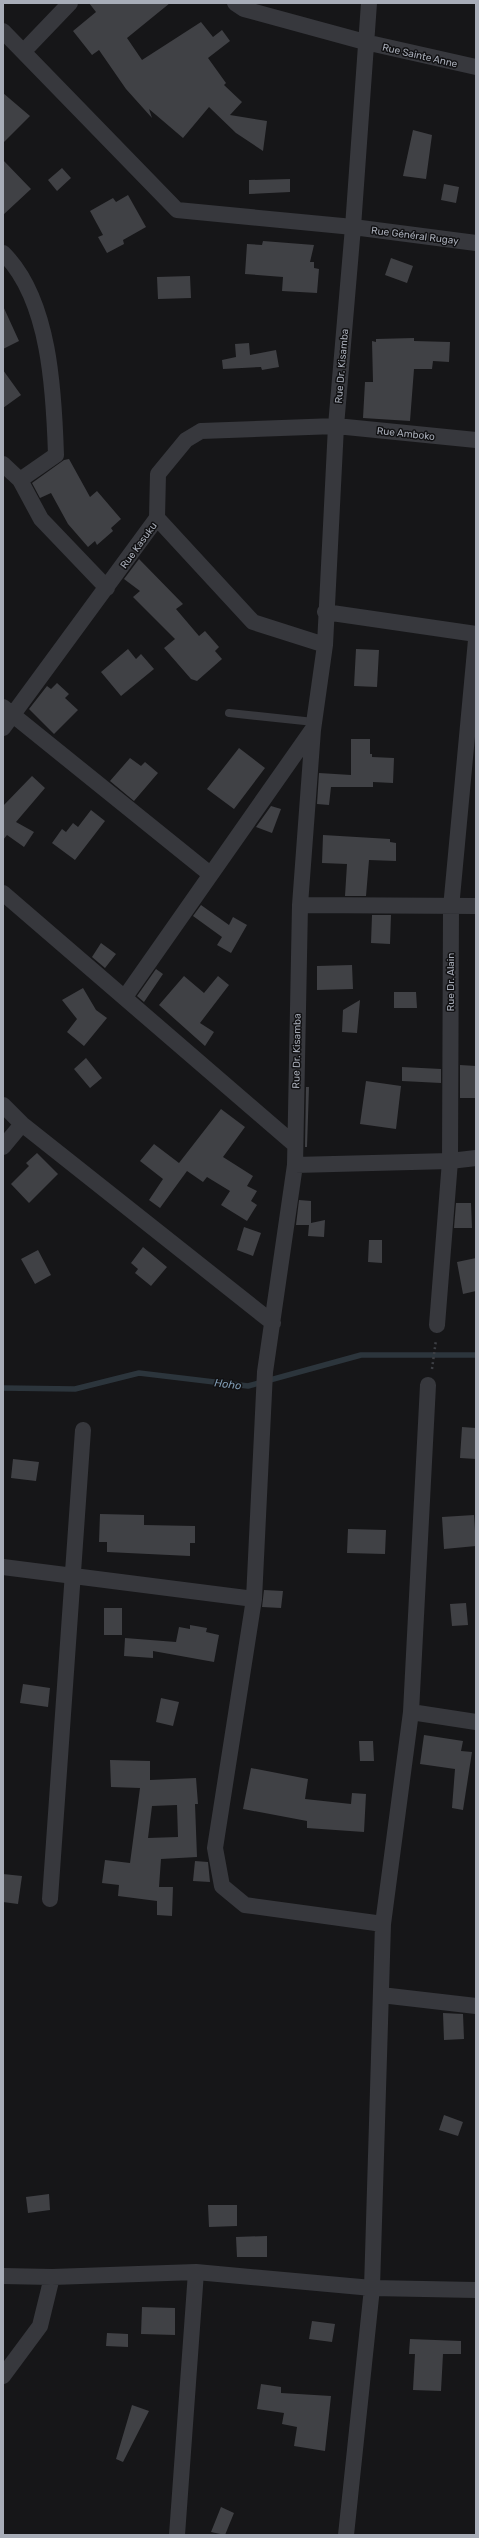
<svg xmlns="http://www.w3.org/2000/svg" width="479" height="2538" viewBox="0 0 479 2538" font-family="Rubik,sans-serif">
  <style>
    .lines { fill: none; stroke-linecap: round; stroke-linejoin: round }
    .stream { stroke: #2c353c; stroke-width: 5.5 }
    .building { fill: #404145; fill-rule: evenodd }
    .path { stroke: #3d3f44; stroke-width: 2.5; stroke-dasharray: 2 3; stroke-linecap: butt }
    .service { stroke: #37383d; stroke-width: 8 }
    .minor { stroke: #37383d; stroke-width: 16 }
    .labels { text-anchor: middle; stroke-width: 3; stroke-linejoin: round; paint-order: stroke }
    .street-label { font-size: 10px; fill: #a8adb8; stroke: #111113 }
    .water-label { font-size: 11px; font-style: italic; fill: #7f9bb3; stroke: #111113 }
  </style>
  <rect width="100%" height="100%" fill="#161618"/>
  <g class="lines">
    <path class="stream" d="M3,1388L75,1389L139,1373L248,1386L361,1355H476"/>
  </g>
  <path class="building" d="M89,3H170L127,38L142,60L201,22L213,37L222,30L230,41L208,58L226,83L224,85L242,102L230,115L267,121L263,151L236,133L209,107L183,138L149,109L152,118L126,89L99,50L92,55L73,31L96,12Z
    M3,93L30,116L3,143Z
    M413,130L432,135L426,179L403,176Z
    M3,160L31,189L3,215Z
    M62,168L71,178L57,191L48,180Z
    M290,179V192L249,194V180Z
    M444,184L459,187L456,203L441,200Z
    M128,195L146,227L123,240L124,244L107,253L98,237L103,235L90,211L113,198L116,202Z
    M263,241L314,245L310,262H314V268L319,269L317,293L282,291L283,277L245,274L247,244L262,245Z
    M391,258L413,266L407,283L385,275Z
    M190,276L191,298L158,299L157,277Z
    M3,306L19,341L3,349Z
    M414,338V341L450,342L449,362L433,361L432,369H414L410,421L363,418L365,382H373L372,341L376,342V339Z
    M249,343L250,355L276,350L279,367L262,370L261,367L223,369L222,360L236,357L235,344Z
    M3,370L21,395L3,408Z
    M69,459L90,497L97,491L121,519L111,528L113,531L97,545L95,541L88,547L68,524L51,493L40,498L32,483L64,460Z
    M139,559L183,604L176,609L199,636L205,631L219,647L215,651L222,659L197,681L191,679L164,648L175,639L133,597L140,591L124,579Z
    M128,649L136,659L141,654L154,669L121,696L101,672Z
    M356,649L379,650L377,687L354,686Z
    M57,683L69,694L65,698L78,710L54,734L29,709L47,686L51,689Z
    M351,739H370V754H372V757L394,758L393,783L373,782V787H331L329,805L317,804L319,773L351,775Z
    M239,748L265,768L234,809L207,789Z
    M130,758L141,766L145,762L158,773L134,801L110,781Z
    M32,776L45,788L16,822L34,832L24,847L7,835L3,840V806Z
    M271,806L281,809L272,833L256,827Z
    M91,810L105,821L75,860L52,843L62,829L66,832L73,823L78,827Z
    M323,835L390,839V842L396,843V861L369,860L366,896H345L347,864L322,863Z
    M201,905L229,925L233,917L247,925L231,953L217,945L222,937L193,916Z
    M372,915H391L390,944L371,943Z
    M101,943L116,954L105,968L92,957Z
    M352,965L353,989L317,990V966Z
    M156,969L163,974L144,1002L137,996Z
    M184,976L204,993L218,976L229,985L200,1023L214,1032L205,1046L159,1005Z
    M83,988L96,1010L107,1018L84,1046L67,1032L77,1019L62,1000Z
    M394,992H416L417,1008H394Z
    M360,1000L357,1033L342,1032L343,1010Z
    M86,1058L102,1078L90,1088L74,1069Z
    M460,1065L476,1066V1098H460Z
    M402,1067L441,1069V1083L402,1081Z
    M366,1081L401,1086L396,1129L360,1124Z
    M306,1087H309L307,1147H305Z
    M221,1109L245,1127L223,1157L253,1176L247,1186L257,1191L251,1201L257,1205L247,1221L221,1205L230,1191L207,1177L203,1182L187,1171L160,1208L149,1200L163,1179L140,1161L154,1144L179,1163Z
    M37,1153L58,1174L29,1203L11,1184L29,1166L26,1163Z
    M299,1200L311,1201V1223L325,1220L324,1237L308,1236L309,1225H296Z
    M456,1203H471L472,1228H454Z
    M244,1227L261,1233L253,1256L237,1250Z
    M369,1240H382V1263L368,1262Z
    M143,1247L167,1267L151,1286L135,1273L138,1269L131,1263Z
    M38,1250L51,1275L35,1284L21,1259Z
    M476,1258V1291L463,1294L457,1262Z
    M462,1427L476,1428V1459L460,1458Z
    M13,1459L39,1462L36,1481L11,1478Z
    M100,1514L144,1515V1525L195,1526V1543H190V1556L107,1552V1542H99Z
    M474,1515L476,1546L444,1549L442,1517Z
    M348,1529L386,1530L385,1554L347,1553Z
    M264,1590L283,1591L281,1608L262,1607Z
    M466,1603L468,1625L452,1626L450,1604Z
    M104,1608H122V1635H104Z
    M190,1625L207,1628L206,1632L219,1635L214,1662L153,1651V1658L124,1656L125,1638L176,1642L179,1627L190,1629Z
    M23,1684L50,1688L48,1707L20,1703Z
    M161,1698L179,1702L173,1726L156,1722Z
    M424,1735L463,1741L461,1751L472,1752L463,1810L452,1808L455,1769L420,1764Z
    M359,1741H373L374,1761H360Z
    M110,1760L150,1761V1780L196,1778L198,1804H195L197,1857L161,1859L159,1887H173L172,1916L157,1915V1901L118,1896L119,1885L102,1883L105,1860L130,1863L140,1788L111,1787ZM177,1805L178,1837L148,1838L152,1806Z
    M251,1768L308,1779L305,1799L351,1804L352,1793L366,1794L364,1832L307,1828V1821L243,1809Z
    M195,1861L208,1862L210,1882L193,1881Z
    M3,1874L22,1876L18,1904L3,1902Z
    M443,2013L463,2014L464,2039L444,2040Z
    M444,2115L463,2122L458,2136L439,2130Z
    M49,2194L50,2210L28,2213L26,2197Z
    M208,2205H237V2226L209,2227Z
    M267,2236V2257H237L236,2237Z
    M142,2307L175,2308V2335L141,2334Z
    M312,2321L335,2324L332,2342L309,2339Z
    M107,2333L128,2334V2347L106,2346Z
    M410,2339L461,2341V2354H443L441,2391L413,2390L415,2354H409Z
    M261,2384L281,2387V2393L331,2396L325,2451L294,2446L297,2427L282,2424L284,2413L257,2409Z
    M132,2405L149,2411L123,2462L116,2459Z
    M221,2507L234,2513L225,2535L211,2532Z"/>
  <g class="lines">
    <path class="path" d="M432,1369L436,1340"/>
    <path class="service" d="M229,713L314,722"/>
    <path class="minor" d="M235,3L244,9L365,42L476,67
      M369,3L353,227L336,426L325,645L313,730L300,905L295,1165L265,1372L254,1599L215,1848L222,1886L245,1905L383,1924
      M3,31L177,210L353,227L476,243
      M24,51L70,3
      M3,253C50,299 54,392 56,455L20,480
      M3,464L20,480L41,519L107,588
      M157,518L253,622L325,645
      M325,612L476,634
      M3,707L210,874
      M3,728L157,518L158,474L186,440L201,431L336,426L476,440
      M3,893L294,1144
      M300,905L476,906
      M125,997L312,730
      M3,1105L22,1124L273,1323
      M3,1147L22,1124
      M295,1165L450,1161L476,1158
      M437,1325L450,1161L451,908L476,640
      M3,1567L254,1599
      M411,1712L476,1722
      M50,1899L83,1430
      M381,1995L476,2006
      M3,2276L52,2277L196,2272L372,2288L476,2290
      M3,2376L40,2326L52,2277
      M177,2535L196,2272
      M346,2535L372,2288L383,1924L411,1712L428,1385"/>
  </g>
  <g class="labels">
    <g class="street-label">
      <text transform="translate(420 55) rotate(13)" y="4">Rue Sainte Anne</text>
      <text transform="translate(415 235) rotate(7)" y="4">Rue Général Rugay</text>
      <text transform="translate(341 366) rotate(-85)" y="4">Rue Dr. Kisamba</text>
      <text transform="translate(406 433) rotate(6)" y="4">Rue Amboko</text>
      <text transform="translate(138 545) rotate(-54)" y="4">Rue Kasuku</text>
      <text transform="translate(450 982) rotate(-90)" y="4">Rue Dr. Alain</text>
      <text transform="translate(296 1051) rotate(-89)" y="4">Rue Dr. Kisamba</text>
    </g>
    <g class="water-label">
      <text transform="translate(228 1384) rotate(7)" y="4">Hoho</text>
    </g>
  </g>
  <rect width="479" height="2538" fill="none" stroke="#a8adb8" stroke-width="8"/>
</svg>
